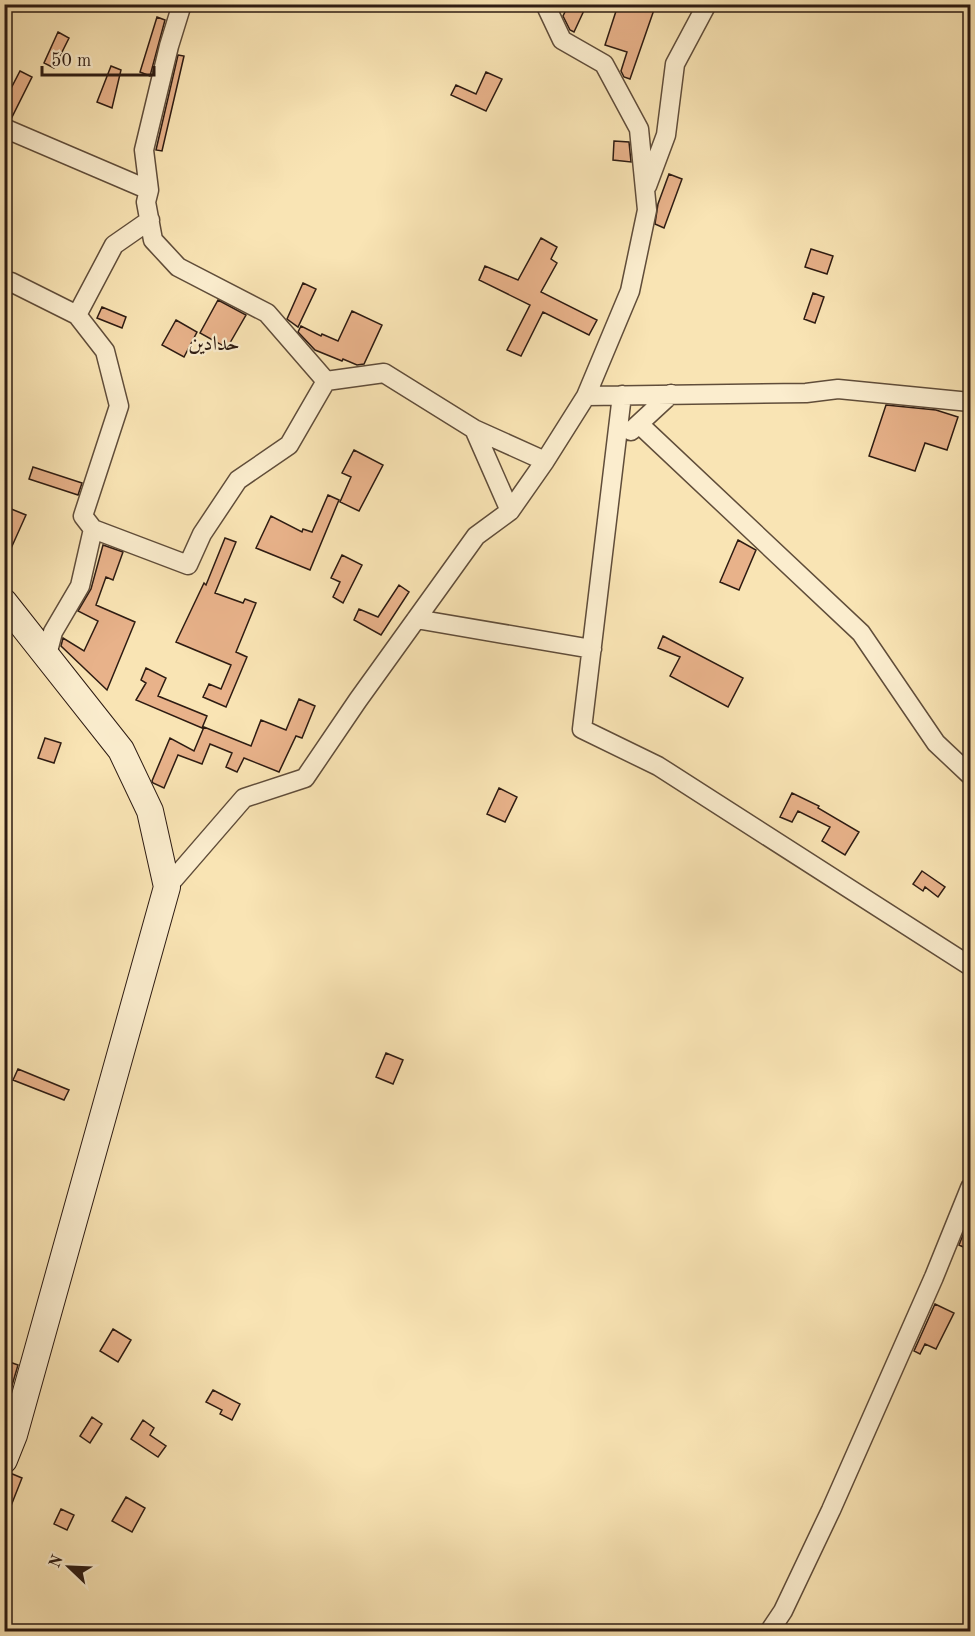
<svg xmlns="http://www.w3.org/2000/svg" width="975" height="1636" viewBox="0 0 975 1636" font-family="'Old Standard TT',Amiri,serif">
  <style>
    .building { fill: #e8b28a; stroke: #2d1b12; stroke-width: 1.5 }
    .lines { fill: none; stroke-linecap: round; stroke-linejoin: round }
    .street-casing { stroke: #604d3a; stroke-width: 21 }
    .secondary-casing { stroke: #2d1b12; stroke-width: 28 }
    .street { stroke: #fbedce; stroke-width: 18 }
    .secondary { stroke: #fbedce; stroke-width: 26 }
    .labels { text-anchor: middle; stroke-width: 4.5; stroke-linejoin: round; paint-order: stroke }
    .quarter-label { font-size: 21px; fill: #2d1b12; stroke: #fbedce }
  </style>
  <rect width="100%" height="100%" fill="#f9e4b4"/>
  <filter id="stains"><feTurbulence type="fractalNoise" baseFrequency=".00333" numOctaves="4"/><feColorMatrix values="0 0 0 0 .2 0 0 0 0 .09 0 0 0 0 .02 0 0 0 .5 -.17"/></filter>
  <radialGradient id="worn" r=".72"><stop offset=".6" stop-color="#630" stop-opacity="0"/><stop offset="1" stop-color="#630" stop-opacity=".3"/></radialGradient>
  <path class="building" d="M569,4H587L574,32L570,30L563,16Z
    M638,4H656L630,79L624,77L621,71L627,52L605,45L618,5L637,11Z
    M157,17L165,20L150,76L140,72Z
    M58,32L69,38L54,68L44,63Z
    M178,55L184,56L162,151L156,150Z
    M111,66L121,70L112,108L97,102Z
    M20,71L32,77L11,119L4,117V102Z
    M486,72L502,79L486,111L451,95L456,85L476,94Z
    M614,141L629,142L631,162L613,160Z
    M669,174L682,179L664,228L655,224L658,204Z
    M541,238L557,247L551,259L557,263L541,292L597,320L589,335L543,312L521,356L507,350L530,305L479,280L485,266L518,280Z
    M811,249L833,256L827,274L805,267Z
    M303,283L316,289L298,327L287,319Z
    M813,293L824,297L815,323L804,319Z
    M218,300L246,315L227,348L200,333Z
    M102,307L126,317L122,328L97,318Z
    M352,311L382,325L364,364L357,365L343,359L342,361L315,350L298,332L301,326L321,336L322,334L338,341Z
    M176,320L197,332L184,357L162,345Z
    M886,405L936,410L958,417L947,450L925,443L915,471L869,456Z
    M354,450L383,465L359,511L340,502L351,477L342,473Z
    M33,467L82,483L78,495L29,479Z
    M328,495L339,500L310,570L256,548L271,516L302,532L303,529L312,532Z
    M4,506L26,515L4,564Z
    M225,538L236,542L215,593L243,603L245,599L256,603L236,652L247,657L226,707L203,697L209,684L221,689L231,665L176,642L204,583L206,585Z
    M738,540L756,550L739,590L720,582Z
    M103,545L123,552L113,580L106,577L96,605L135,622L107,690L61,646L63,638L84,651L98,621L78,611L91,589Z
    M342,555L362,565L343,603L333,597L340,582L331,578Z
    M399,585L409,592L381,635L354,620L359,609L378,617Z
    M663,636L743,678L728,707L670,676L680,657L658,648Z
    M146,668L166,678L158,696L207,716L202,728L136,700L146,683L141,680Z
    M299,699L315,706L302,738L296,736L279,772L244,758L237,772L226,767L232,753L210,744L202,764L178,755L164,788L153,783L152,781L170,738L194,751L204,727L251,746L261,720L286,730Z
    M45,738L61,743L54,763L38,758Z
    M499,788L517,797L505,822L487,814Z
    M792,793L819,806L818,808L859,832L845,855L822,841L830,827L798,811L792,822L780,817Z
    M922,871L945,887L938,897L925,887L923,891L913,884Z
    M386,1053L403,1060L393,1084L376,1077Z
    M18,1069L69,1090L64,1100L13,1080Z
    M970,1217V1250L959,1245Z
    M935,1304L954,1313L936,1349L925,1344L920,1354L914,1351Z
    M113,1329L131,1340L118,1362L100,1351Z
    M4,1360L18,1365L6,1406H4Z
    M213,1390L240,1404L232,1420L220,1414L222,1410L206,1402Z
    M92,1417L102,1424L90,1443L80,1436Z
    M143,1420L154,1428L150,1435L166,1446L158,1457L131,1439Z
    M10,1473L22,1478L5,1521L4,1486Z
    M126,1497L145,1508L132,1532L112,1521Z
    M61,1509L74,1515L67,1530L54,1524Z"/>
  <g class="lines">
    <g class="street-casing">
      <path id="street" d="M182,4L169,46L144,150L149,190L146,202L153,240L178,267L267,313L326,381L384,373L474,429L545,461
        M4,128L149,190
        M647,186L666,135L675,64L707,4
        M4,285L11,282L77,315L105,351L119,406L83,516L93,529L188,565L202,534L238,480L289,445L326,381
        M77,315L114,245L150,220
        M622,395L582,729L658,766L970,966
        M586,396L806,393L838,389L970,402
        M639,424L861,633L936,743L970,775
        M474,429L510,511
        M631,431L671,394
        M416,619L592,649
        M47,655L53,632L80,586L93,529
        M167,887L244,798L305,778L358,700L476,536L510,511L545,461L586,396L630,291L647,210L639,129L604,64L562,40L545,4
        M769,1632L783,1611L831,1510L934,1277L970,1188"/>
    </g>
    <g class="secondary-casing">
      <path id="secondary" d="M4,602L121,750L150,811L167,887L14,1435L4,1460"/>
    </g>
    <use href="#street" class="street"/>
    <use href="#secondary" class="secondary"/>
  </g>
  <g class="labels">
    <g class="quarter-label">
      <text x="214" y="350">حدادين</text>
    </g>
  </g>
  <rect width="975" height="1636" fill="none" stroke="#f9e4b4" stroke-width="24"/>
  <rect x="6" y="6" width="963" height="1624" fill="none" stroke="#2d1b12" stroke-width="3"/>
  <rect x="12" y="12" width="951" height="1612" fill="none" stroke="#2d1b12" stroke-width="1.5"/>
  <g transform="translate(69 1567) rotate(293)" stroke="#fbedce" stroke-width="4.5" paint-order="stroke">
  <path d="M0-4.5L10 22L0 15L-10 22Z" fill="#2d1b12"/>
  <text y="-9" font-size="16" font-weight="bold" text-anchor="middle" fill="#2d1b12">N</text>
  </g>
  <path d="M42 66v9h112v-9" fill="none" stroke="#2d1b12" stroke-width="3"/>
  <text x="51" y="66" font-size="18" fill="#2d1b12" stroke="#fbedce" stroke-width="4.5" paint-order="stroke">50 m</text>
  <rect width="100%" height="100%" filter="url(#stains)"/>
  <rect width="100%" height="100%" fill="url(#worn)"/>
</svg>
